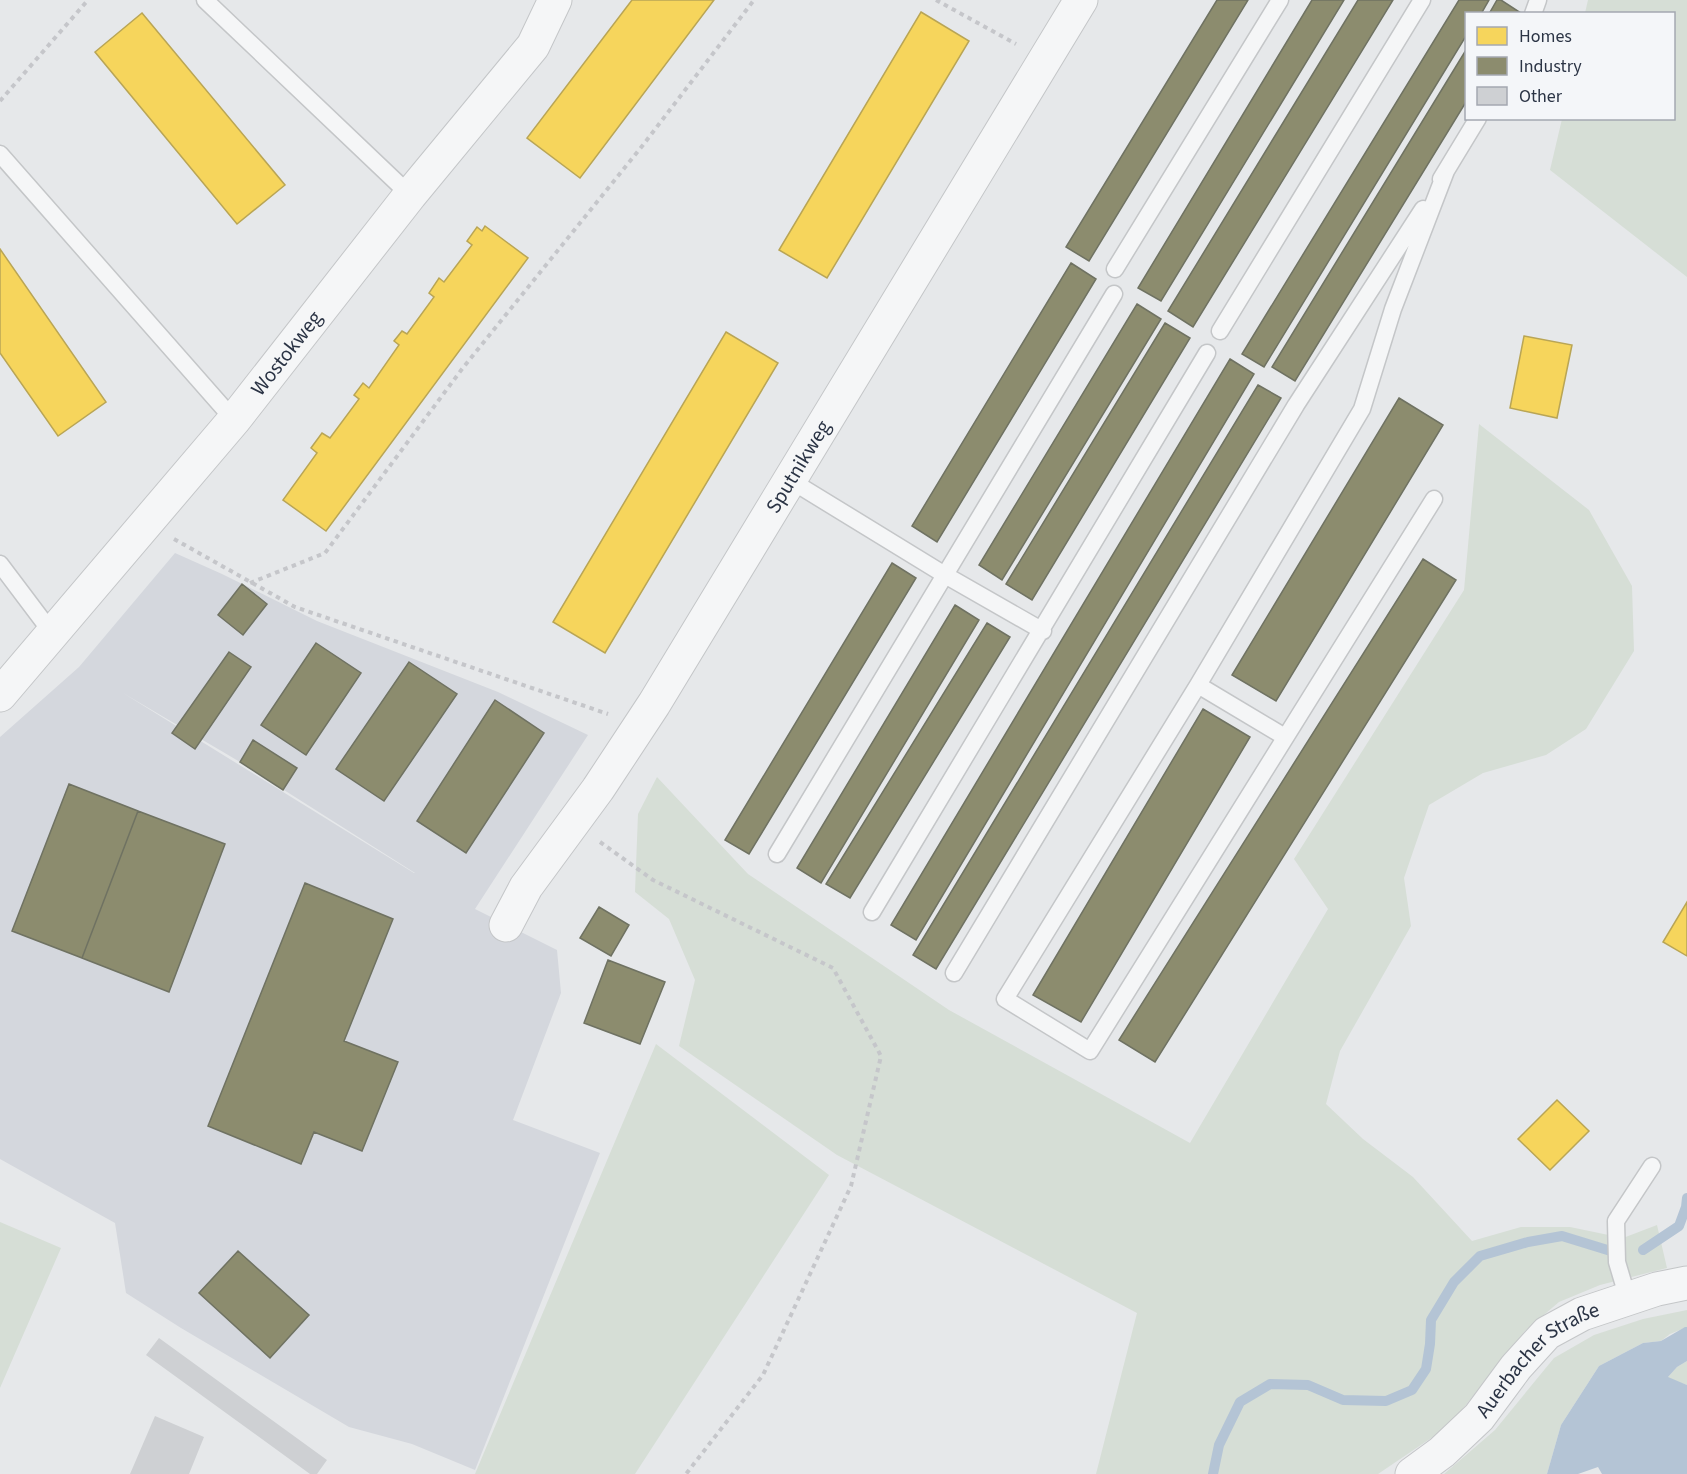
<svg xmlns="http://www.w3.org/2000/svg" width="1687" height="1474" viewBox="0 0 1687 1474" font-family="'Source Sans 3',sans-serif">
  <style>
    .built { fill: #d4d7dd; fill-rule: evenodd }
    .green { fill: #d6ded6 }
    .water { fill: #b4c4d5 }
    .homes { fill: #f6d55c; stroke: #b9a555; stroke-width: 1.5 }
    .industry { fill: #8c8c6e; stroke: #6f7262; stroke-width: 1.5 }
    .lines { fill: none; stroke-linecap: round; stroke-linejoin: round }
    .stream { stroke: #b4c4d5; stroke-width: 10 }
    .building { fill: #ced0d3 }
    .service-casing { stroke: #c4c6c8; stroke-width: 19 }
    .minor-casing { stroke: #c4c6c8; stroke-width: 35 }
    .path { stroke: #c5c6ca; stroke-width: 4; stroke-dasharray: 4.5 4.5; stroke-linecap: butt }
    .service { stroke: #f5f6f7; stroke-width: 16 }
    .minor { stroke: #f5f6f7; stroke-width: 33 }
    .labels { text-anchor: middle; stroke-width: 6; stroke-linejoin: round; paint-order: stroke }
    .street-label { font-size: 21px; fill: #2b3445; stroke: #f4f6f9 }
  </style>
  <rect width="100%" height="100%" fill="#e6e8ea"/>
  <path class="built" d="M175,553L222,574L317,621L498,692L588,735L475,909L557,950L561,993L513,1120L600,1153L475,1470L412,1444L349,1427L181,1328L126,1293L115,1223L0,1159V737L79,667ZM123,693L240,762L415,873H414Z"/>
  <path class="green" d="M1588,0H1687V277L1550,170L1562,119L1674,118V14L1585,13Z
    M1479,424L1589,510L1632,586L1634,651L1586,729L1546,755L1483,773L1429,805L1404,878L1411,926L1340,1051L1326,1104L1363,1139L1413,1177L1472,1241L1521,1227H1570L1623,1238L1657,1225L1667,1268L1600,1285L1559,1302L1525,1331L1449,1426L1378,1474H1096L1137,1313L837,1155L679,1046L695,980L669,919L635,892L638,814L657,777L748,874L949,1010L1190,1143L1328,909L1294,859L1464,590Z
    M656,1044L829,1175L635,1474H475Z
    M0,1222L61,1248L0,1388Z
    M1687,1310V1327L1670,1334L1661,1341L1643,1343L1599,1366L1561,1425L1547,1474H1444L1495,1430L1554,1358L1594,1335L1643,1319Z
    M1687,1361V1385L1667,1378L1677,1367Z"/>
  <path class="water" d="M1685,1327H1687V1361L1677,1367L1668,1377L1687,1385V1474H1602L1598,1467L1578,1474H1547L1561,1425L1599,1366L1643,1343L1661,1341Z"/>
  <path class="homes" d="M632,0H714L580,178L527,138Z
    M921,12L969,41L827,278L779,250Z
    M142,13L285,185L237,224L95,52Z
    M485,226L528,258L326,531L283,500L317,453L311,448L322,433L330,438L359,399L354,395L363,383L369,388L399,345L394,341L402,331L407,334L434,297L429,293L439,278L444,282L472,245L467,241L477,227L482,231Z
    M0,249L106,402L58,436L0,353Z
    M726,332L778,363L605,653L553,622Z
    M1524,336L1572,345L1557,418L1510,408Z
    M1687,902V956L1663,942Z
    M1557,1100L1589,1131L1550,1170L1518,1139Z"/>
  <path class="industry" d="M1217,0H1248L1089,261L1066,247Z
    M1312,0H1344L1161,301L1138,288Z
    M1358,0H1393L1193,327L1168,311Z
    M1459,0H1489L1481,14H1466V36L1264,367L1242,354Z
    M1497,0H1501L1521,13L1489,14Z
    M1466,50V102L1295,381L1272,367Z
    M1071,263L1096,279L937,542L912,526Z
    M1137,304L1161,319L1002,580L979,565Z
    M1165,323L1190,338L1032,600L1006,584Z
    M1230,359L1254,374L916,940L891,925Z
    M1258,385L1281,398L936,969L913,955Z
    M1399,398L1443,425L1276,701L1232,675Z
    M1423,559L1456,580L1155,1062L1119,1040Z
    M892,563L916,578L749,854L725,840Z
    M242,584L267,604L243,635L218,615Z
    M955,605L979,620L821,883L797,868Z
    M987,623L1010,637L850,898L826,884Z
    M316,643L361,673L306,755L261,725Z
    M229,652L251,667L195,749L172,733Z
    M409,662L457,694L384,801L336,769Z
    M495,700L544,733L466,853L417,821Z
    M1203,709L1250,737L1081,1022L1033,995Z
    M253,740L297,768L283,790L240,762Z
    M69,784L138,811L82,958L12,931Z
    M138,811L225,844L169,992L82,958Z
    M305,883L393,919L344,1041L398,1062L362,1151L314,1132L301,1164L208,1126Z
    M599,907L629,925L611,956L580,938Z
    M608,960L665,982L640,1044L584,1023Z
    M238,1251L309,1315L270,1358L199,1293Z"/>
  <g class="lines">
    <path class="stream" d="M1643,1250L1679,1226L1686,1207L1687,1198
      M1213,1474L1219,1445L1240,1402L1270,1384L1308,1385L1343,1400L1386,1401L1412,1390L1426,1369L1430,1344L1431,1320L1454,1282L1480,1256L1528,1242L1562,1236L1614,1252"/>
  </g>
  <path class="building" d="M159,1338L327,1460L317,1474H310L146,1355Z
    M155,1416L204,1437L189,1474H130Z"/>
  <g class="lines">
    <g class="service-casing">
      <path id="service" d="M205,0L410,195
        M1533,14L1538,0
        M0,154L234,420
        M1441,179L1478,118
        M1115,269L1280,0
        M1220,331L1422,0
        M790,480L945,575L1043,631
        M1434,499L1090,1051L1005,999L1198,685L1362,409L1393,309L1446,171
        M0,564L52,633
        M1198,685L1285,737
        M777,854L1114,294
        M872,912L1207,353
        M954,973L1296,405L1423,209
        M1628,1299L1617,1262L1616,1221L1652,1166"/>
    </g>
    <g class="minor-casing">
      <g id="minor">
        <path id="s1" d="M0,695L234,420L410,195L533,46L555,0"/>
        <path id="s2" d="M506,925L526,887L598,789L654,704L1081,0"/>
        <path id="s3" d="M1412,1474L1442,1452L1479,1417L1516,1367L1547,1333L1582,1314L1657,1289L1687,1283"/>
      </g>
    </g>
    <path class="path" d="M936,0L1016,44
      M0,101L88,0
      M174,539L295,607L608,714
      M250,583L325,553L462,369L643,145L754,0
      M600,842L653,880L833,968L881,1056L851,1186L763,1375L686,1474"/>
    <use href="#service" class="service"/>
    <use href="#minor" class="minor"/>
  </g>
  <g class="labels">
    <g class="street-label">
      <text dy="7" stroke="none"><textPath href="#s1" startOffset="446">Wostokweg</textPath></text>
      <text dy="7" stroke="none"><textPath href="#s2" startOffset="544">Sputnikweg</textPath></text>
      <text dy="7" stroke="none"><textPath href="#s3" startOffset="172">Auerbacher Straße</textPath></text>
    </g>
  </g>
  <rect x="1465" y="12" width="210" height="108" fill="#f4f6f9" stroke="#a4a8b1" stroke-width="1.5"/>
  <rect x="1477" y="27" width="30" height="18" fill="#f6d55c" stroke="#a4a8b1" stroke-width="1.5"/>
  <text x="1519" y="42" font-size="18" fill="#2b3445">Homes</text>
  <rect x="1477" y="57" width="30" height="18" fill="#8c8c6e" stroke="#a4a8b1" stroke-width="1.5"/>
  <text x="1519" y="72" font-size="18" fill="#2b3445">Industry</text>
  <rect x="1477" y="87" width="30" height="18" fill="#ced0d3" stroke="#a4a8b1" stroke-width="1.5"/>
  <text x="1519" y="102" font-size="18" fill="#2b3445">Other</text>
</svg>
